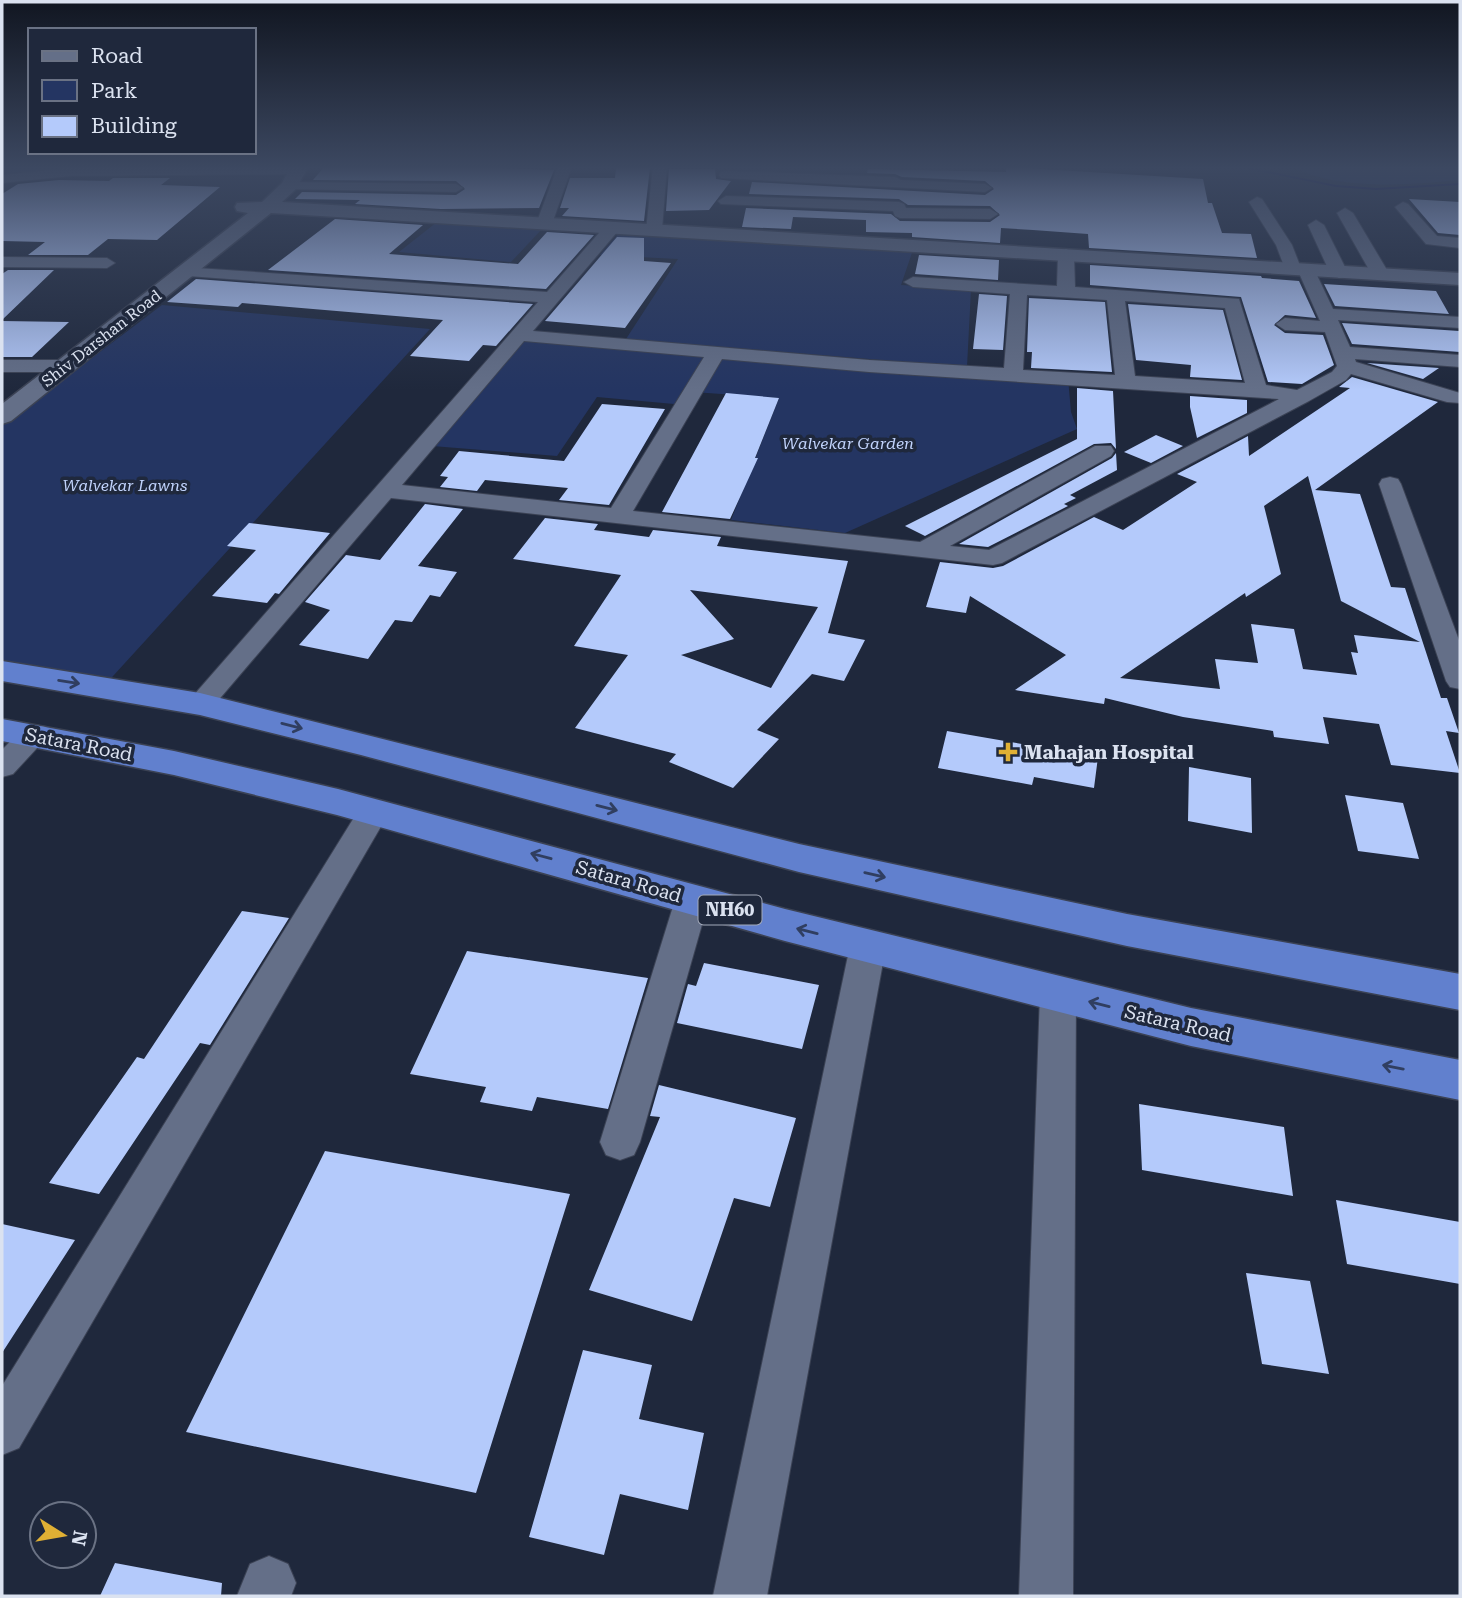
<svg xmlns="http://www.w3.org/2000/svg" width="1462" height="1598" viewBox="0 0 1462 1598" font-family="'Roboto Serif',serif">
  <style>
    .green { fill: #243562 }
    .lines { fill: none; stroke-linecap: round; stroke-linejoin: round }
    .stream { fill: #02034a; fill-rule: evenodd }
    .building { fill: #b4cafb; fill-rule: evenodd }
    .minor-casing { stroke: #3b4254; stroke-width: 2 }
    .tertiary-casing { stroke: #3b4254; stroke-width: 3 }
    .trunk-casing { stroke: #3b4254; stroke-width: 3 }
    .minor { fill: #646f88; fill-rule: evenodd }
    .tertiary { fill: #646f88; fill-rule: evenodd }
    .trunk { fill: #6180ce; fill-rule: evenodd }
    .oneway { stroke: #303e60 }
    .poi-dot { fill: #e0b034; stroke: #1f283c; stroke-width: 2.5 }
    .labels { text-anchor: middle; stroke-width: 7; stroke-linejoin: round; paint-order: stroke }
    .far-street-label { font-size: 16px; fill: #dbe2f0; stroke: #1f283c }
    .far-park-label { font-size: 16px; font-style: italic; fill: #c1d3fc; stroke: #1f283c }
    .shield { fill: #1f283c; stroke: #a3aaba; stroke-width: 2 }
    .shield-label { font-size: 18px; font-weight: bold; fill: #dbe2f0 }
    .street-label { font-size: 19px; fill: #dbe2f0; stroke: #1f283c }
    .poi-label { font-size: 19px; font-weight: bold; fill: #dbe2f0; stroke: #1f283c; text-anchor: start }
  </style>
  <rect width="100%" height="100%" fill="#1f283c"/>
  <path class="green" d="M2,166H175L2,178Z
    M1291,166H1460V180C1409,185 1337,191 1291,166Z
    M437,222L542,229L511,262L399,252Z
    M623,229L915,244L901,285L971,289L967,367L626,339L678,259L600,255Z
    M162,305L430,329L103,687L2,671V426Z
    M520,335L710,351L685,405L597,397L557,456L432,446Z
    M717,351L1068,378L1071,412L1077,429L845,533L731,520L779,398L693,392Z"/>
  <g class="lines">
    <path class="stream" d="M1233,166H1243L1336,185L1376,188L1460,183V185L1376,190L1336,187Z"/>
  </g>
  <path class="building" d="M325,166L455,167L554,170L539,208L441,209L355,204L360,200L295,199L302,192L456,195L465,189L456,181L313,180Z
    M650,167L644,221L562,216L569,208H560L570,178H615L616,168Z
    M1006,167L1203,179L1208,203H1212L1222,233L1251,234L1257,258L1089,248L1088,234L1033,230L1001,228L1000,243L912,237V233L866,232V220L793,217L791,229L742,227L746,208L891,214L900,221L990,222L1000,215L990,206L908,205L899,199L749,194L752,182L985,195L994,189L985,181L902,177L895,174L867,173L868,169L1006,172Z
    M669,169H715L716,179L731,181L709,210L666,211Z
    M113,178H170L161,185L220,187L157,240L108,239L88,255H28L45,242L2,241V194L18,184L59,180L109,181Z
    M1409,199L1460,202V235L1438,233Z
    M335,219L423,225L389,254L518,264L547,232L594,235L546,289L268,270Z
    M617,237L644,238V261L671,263L625,328L545,321Z
    M919,255L999,260L998,280L915,274Z
    M1090,265L1261,276L1262,278L1299,281L1316,318L1285,315L1274,325L1285,333L1323,335L1334,365L1302,384L1268,382L1241,297L1090,285Z
    M8,270H54L2,320V274Z
    M196,279L210,280L533,304L496,346L483,345L469,361L410,356L443,320L242,303L238,307L167,302Z
    M1324,284L1436,291L1449,314L1335,306Z
    M979,294L1007,296L1003,350L973,349Z
    M1029,298L1105,302L1112,372L1031,368L1032,352H1027Z
    M1128,304L1223,310L1242,380L1190,377L1191,365L1136,360Z
    M2,321L69,322L32,357H2Z
    M1342,323L1459,331L1460,352L1352,344Z
    M1367,363L1439,368L1423,379Z
    M1352,377L1438,402L1315,490L1360,494L1391,587L1405,588L1441,698H1447L1459,733L1446,731L1460,773L1391,765L1379,724L1323,717L1329,744L1274,737L1273,731L1183,717L1105,698L1104,704L1015,690L1066,655L970,596L966,613L926,607L940,562L993,568L1003,566L1094,517L1123,530L1197,482L1177,474L1248,436L1249,456L1350,388L1339,387ZM1308,476L1341,601L1420,642L1354,635L1358,653L1351,652L1357,675L1303,669L1294,629L1251,624L1258,663L1215,659L1220,689L1120,678L1245,593L1246,597L1281,574L1264,506Z
    M1077,388L1113,391L1116,449L1111,443L1094,444L925,536L905,526L1077,439Z
    M726,393L779,398L755,458H758L730,519L662,512Z
    M1190,396L1247,400V413L1197,438L1190,407Z
    M602,404L665,409L609,505L559,500L568,488L485,480L477,491L440,487L448,477L440,476L459,451L564,461Z
    M1156,435L1183,446L1151,463L1124,452Z
    M1116,453L1117,470L1070,495L1076,498L1064,504L1068,506L988,547L959,544L1112,458Z
    M425,504L463,509L418,566L457,572L440,597L430,595L412,622L395,620L368,659L299,645L330,610L305,602L346,555L380,560Z
    M545,518L598,524L594,530L649,537L653,530L721,537L717,546L848,561L828,633L865,640L844,681L812,674L757,730L779,739L733,788L669,762L676,754L575,728L628,655L574,646L621,575L513,559ZM690,590L818,607L771,688L681,655L734,639Z
    M249,523L330,533L279,594L275,593L267,603L212,596L256,550L227,546Z
    M947,731L1098,757L1094,788L1034,777L1032,785L938,768Z
    M1189,767L1251,778L1252,833L1188,821Z
    M1345,795L1403,803L1419,859L1358,851Z
    M242,911L289,918L210,1045L200,1043L99,1194L49,1183L137,1057L144,1059Z
    M467,951L648,978L608,1109L537,1097L532,1111L480,1102L486,1087L410,1074Z
    M704,963L819,985L802,1049L677,1023L688,984L696,986Z
    M659,1085L796,1118L770,1207L734,1198L692,1321L589,1290L660,1117L650,1116Z
    M1139,1104L1284,1127L1293,1196L1142,1170Z
    M325,1151L570,1194L476,1493L186,1432Z
    M1336,1200L1460,1222V1284L1347,1264Z
    M2,1224L75,1240L2,1353Z
    M1246,1273L1310,1281L1329,1374L1262,1364Z
    M583,1350L652,1365L639,1419L704,1433L688,1510L620,1494L604,1555L529,1537Z
    M115,1563L222,1583L221,1596H100Z"/>
  <g class="lines">
    <g class="minor-casing">
      <path id="minor" d="M300,166L305,170L298,174L71,176L2,183V175L71,168Z
        M558,166H572L552,224L550,227H538L536,224Z
        M653,166H667L662,230L654,235L646,230Z
        M726,171L895,177L901,180L985,184L992,188L985,192L721,178L719,175L721,172Z
        M289,182L456,184L463,188L456,192L284,189L282,186L284,183Z
        M726,196L899,202L904,204L906,208L990,209L998,214L990,219L900,218L895,216L893,211L721,204L718,201Z
        M1257,197L1262,199L1292,245L1301,268L1307,266L1315,271L1333,309L1460,317V328L1338,320L1350,347L1460,355V367L1355,359L1356,362L1460,393V403L1447,402L1351,374L1346,380L1309,401L1002,563L993,565L391,498L210,710L200,713L190,710L186,704L538,302L188,276L182,275L180,271L182,267L547,292L606,225L612,223L620,228L618,231L533,331L869,360L1004,368L1010,294L913,287L904,282L913,277L1057,286L1058,254L1066,249L1074,254L1075,287L1239,299L1266,385L1297,390L1332,372L1337,366L1325,332L1285,330L1276,324L1285,318L1320,321L1299,273L1287,274L1276,245L1249,202ZM1027,295L1107,300L1115,375L1023,370ZM1125,301L1225,308L1245,383L1135,376ZM524,341L704,357L611,508L402,485ZM722,359L869,372L1279,399L989,550L950,546L1111,456L1114,451L1111,446H1095L920,542L633,511Z
        M1403,202L1408,204L1437,236L1460,238V248L1426,244L1395,207Z
        M1345,208L1353,213L1390,275L1387,279L1381,280L1372,275L1337,213Z
        M1316,220L1324,225L1348,273L1345,277L1339,278L1330,273L1308,225Z
        M2,257L107,258L115,263L107,268L2,267Z
        M2,360H67L77,366L67,372H2Z
        M1390,477L1398,479L1401,484L1460,643V689L1450,687L1446,681L1379,484L1382,479Z
        M35,725L46,727L50,734L13,774L2,777V750L24,727Z
        M374,800L385,803L390,811L19,1448L2,1455V1386L363,803Z
        M692,888L704,891L709,900L640,1142L634,1155L620,1160L606,1155L600,1142L675,900L680,891Z
        M868,933L881,937L886,946L767,1596H713L850,946L855,937Z
        M1058,980L1071,984L1076,994L1073,1596H1019L1040,994L1045,984Z
        M269,1556L288,1564L296,1583L291,1596H237L250,1564Z"/>
    </g>
    <g class="tertiary-casing">
      <path id="tertiary" d="M291,166H309L295,190L282,202L1460,273V285L271,213L11,421L2,424V404L248,213L237,211L235,207L237,203L262,202L282,183Z"/>
    </g>
    <g class="trunk-casing">
      <path id="trunk" d="M2,661L200,693L799,844L1127,914L1460,974V1010L1127,946L799,872L361,755L200,715L2,681Z
        M2,719L174,751L338,789L785,909L1191,1008L1460,1060V1100L1191,1046L785,941L337,815L174,775L2,741Z"/>
    </g>
    <use href="#minor" class="minor"/>
    <use href="#tertiary" class="tertiary"/>
    <use href="#trunk" class="trunk"/>
  </g>
  <defs><path id="oneway-shaft" d="M-6 0H5M1.5-3L5.5 0L1.5 3" fill="none" stroke-width="1.6" stroke-linecap="round" stroke-linejoin="round" transform="scale(1.75)"/></defs>
  <g class="oneway">
    <use href="#oneway-shaft" transform="translate(69 682) rotate(9)"/>
    <use href="#oneway-shaft" transform="translate(292 726) rotate(14)"/>
    <use href="#oneway-shaft" transform="translate(607 808) rotate(14)"/>
    <use href="#oneway-shaft" transform="translate(541 856) rotate(-165)"/>
    <use href="#oneway-shaft" transform="translate(875 875) rotate(13)"/>
    <use href="#oneway-shaft" transform="translate(807 931) rotate(-166)"/>
    <use href="#oneway-shaft" transform="translate(1099 1004) rotate(-166)"/>
    <use href="#oneway-shaft" transform="translate(1393 1067) rotate(-169)"/>
  </g>
  <linearGradient id="sky" x2="0" y2="1"><stop stop-color="#111621"/><stop offset="0.43" stop-color="#3c4861"/><stop offset="1" stop-color="#3c4861" stop-opacity="0"/></linearGradient>
  <rect width="1462" height="390" fill="url(#sky)"/>
  <path class="poi-dot" d="M1004.5 741.5h7v7h7v7h-7v7h-7v-7h-7v-7h7z"/>
  <g class="labels">
    <g class="far-street-label">
      <text transform="translate(101 338) rotate(-38)" y="6">Shiv Darshan Road</text>
    </g>
    <g class="far-park-label">
      <text x="848" y="449">Walvekar Garden</text>
      <text x="125" y="491">Walvekar Lawns</text>
    </g>
    <rect class="shield" x="698.5" y="895.5" width="63" height="29" rx="5"/>
    <g class="shield-label">
      <text x="730" y="916">NH60</text>
    </g>
    <g class="street-label">
      <text transform="translate(79 744) rotate(11)" y="7">Satara Road</text>
      <text transform="translate(629 881) rotate(16)" y="7">Satara Road</text>
      <text transform="translate(1178 1023) rotate(13)" y="7">Satara Road</text>
    </g>
    <g class="poi-label">
      <text x="1024" y="759">Mahajan Hospital</text>
    </g>
  </g>
  <rect width="1462" height="1598" fill="none" stroke="#dbe2f0" stroke-width="7"/>
  <rect x="28" y="28" width="228" height="126" fill="#1f283c" stroke="#6a7284" stroke-width="2"/>
  <rect x="42" y="51" width="35" height="10" fill="#646f88" stroke="#6a7284" stroke-width="2"/>
  <text x="91" y="63" font-size="21" fill="#dbe2f0">Road</text>
  <rect x="42" y="80" width="35" height="21" fill="#243562" stroke="#6a7284" stroke-width="2"/>
  <text x="91" y="98" font-size="21" fill="#dbe2f0">Park</text>
  <rect x="42" y="116" width="35" height="21" fill="#b4cafb" stroke="#6a7284" stroke-width="2"/>
  <text x="91" y="133" font-size="21" fill="#dbe2f0">Building</text>
  <g transform="translate(63 1535) rotate(101)"><circle r="33" fill="#1f283c" stroke="#6a7284" stroke-width="2"/>
  <path d="M0-5L12 26L0 18L-12 26Z" fill="#e0b034"/>
  <text y="-10" font-size="19" font-weight="bold" text-anchor="middle" fill="#dbe2f0">N</text>
  </g>
</svg>
